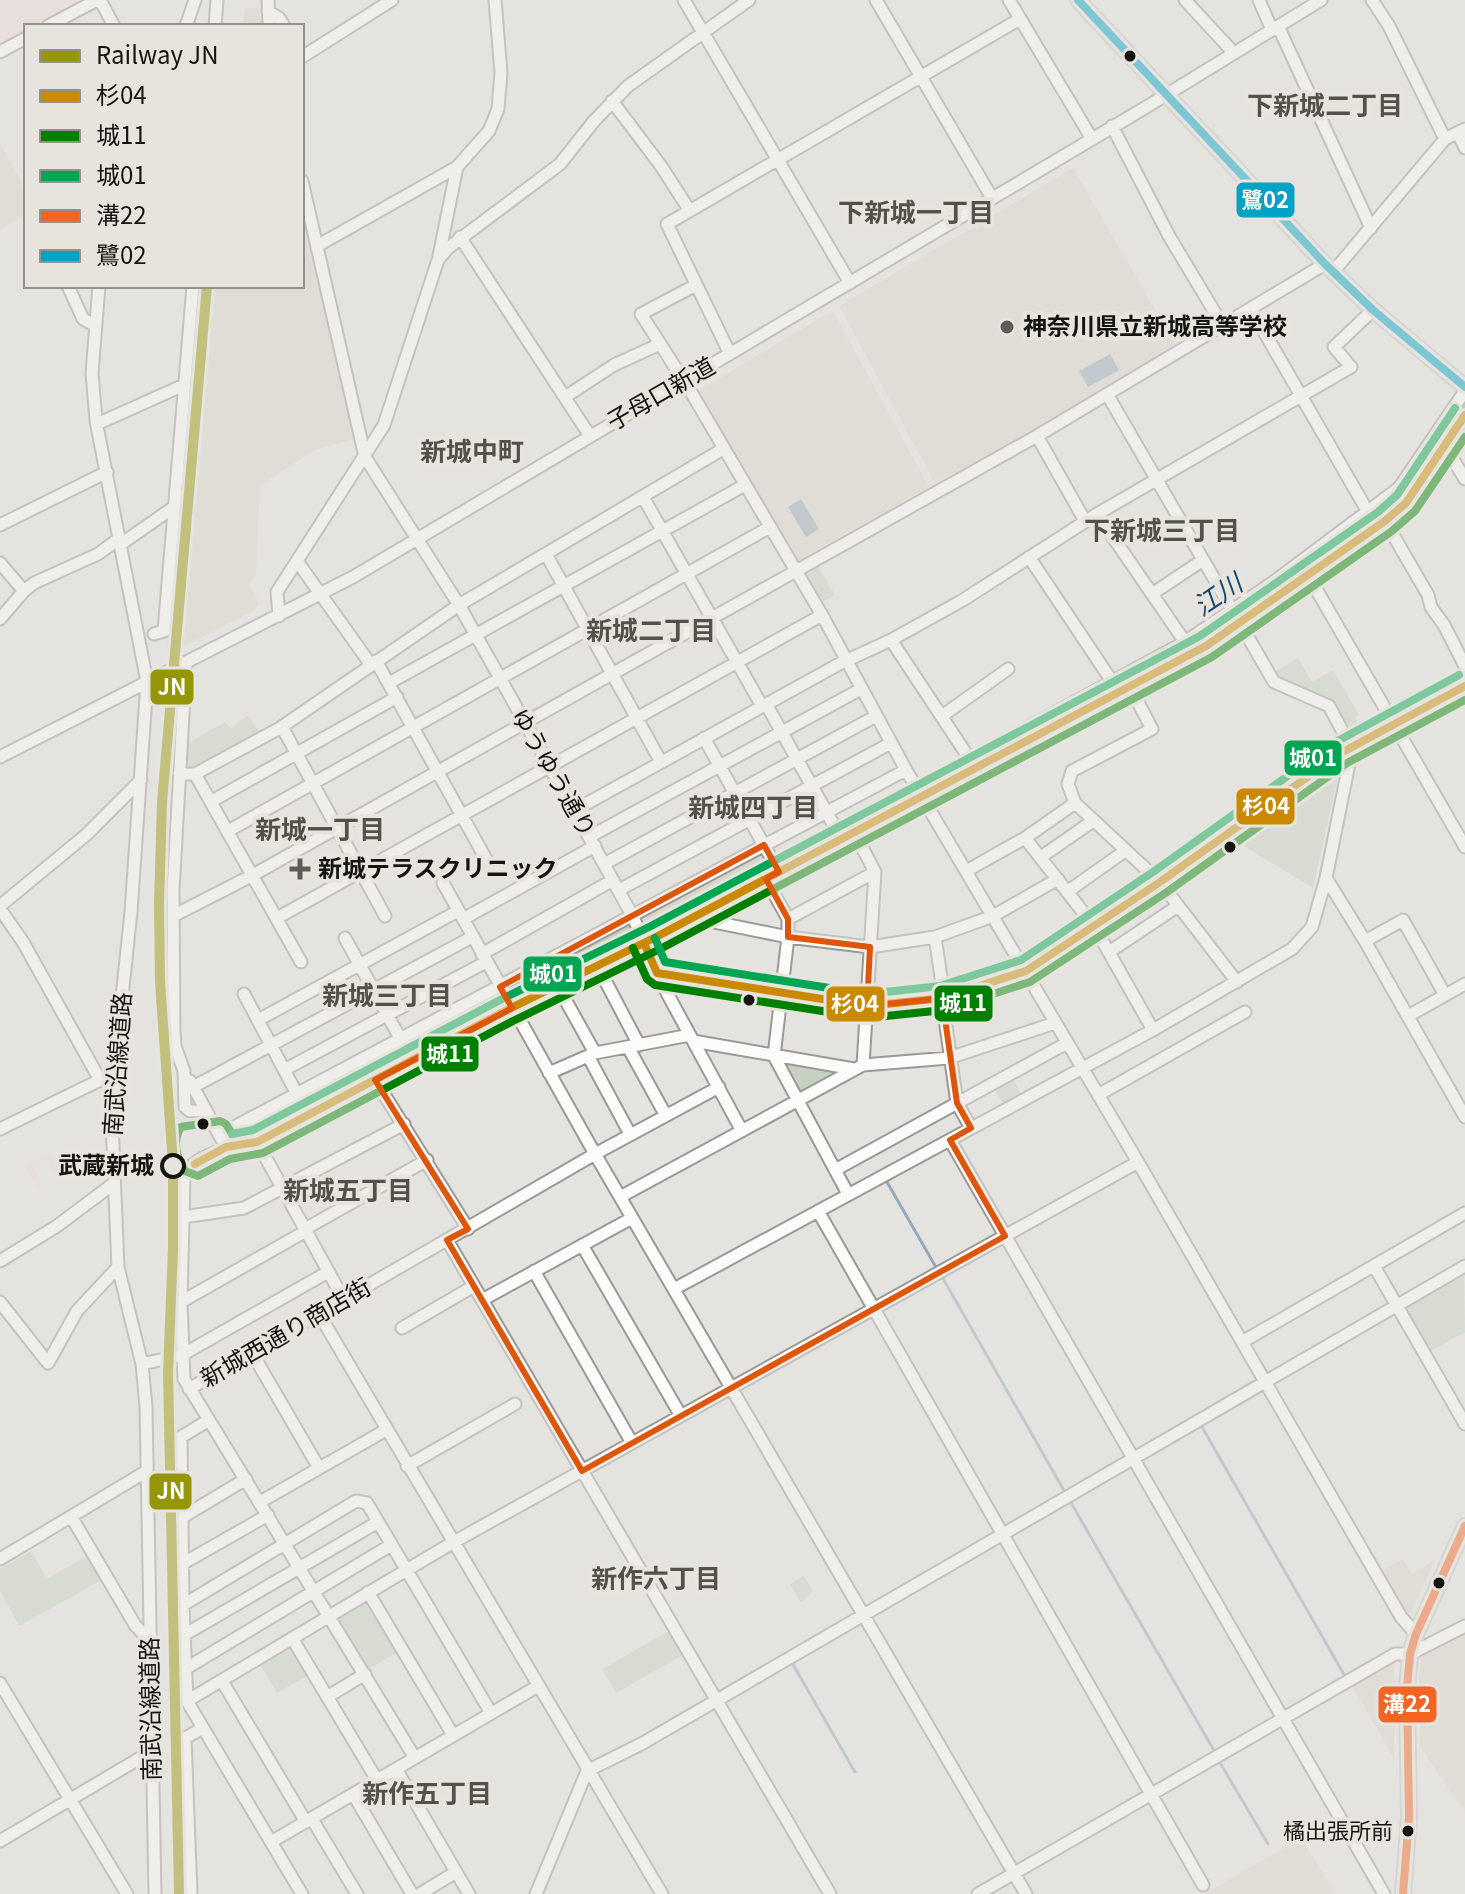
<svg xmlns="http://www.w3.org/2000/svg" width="1465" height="1894" viewBox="0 0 1465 1894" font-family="Georgia,'Noto Sans JP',serif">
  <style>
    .built { fill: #d9d6cc }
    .industrial { fill: #eadada }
    .green { fill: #c6d1c2 }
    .water { fill: #94a9bc }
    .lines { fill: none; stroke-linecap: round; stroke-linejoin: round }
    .stream { stroke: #94a9bc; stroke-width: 3 }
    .river { stroke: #94a9bc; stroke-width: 18 }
    .minor-casing { stroke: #9a9996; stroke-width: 15 }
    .major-casing { stroke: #c2c1c0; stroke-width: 18 }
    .minor { stroke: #fbfbfa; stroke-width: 11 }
    .major { stroke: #e8e2e0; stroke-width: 14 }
    .bus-1-casing { stroke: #e7e4dd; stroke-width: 14 }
    .bus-2-casing { stroke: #e7e4dd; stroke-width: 14 }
    .bus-3-casing { stroke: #e7e4dd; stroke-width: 14 }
    .bus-4-casing { stroke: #e7e4dd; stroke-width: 14 }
    .bus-5-casing { stroke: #e7e4dd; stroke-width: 14 }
    .bus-1 { stroke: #ca8903; stroke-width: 8 }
    .bus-2 { stroke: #008000; stroke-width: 8 }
    .bus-3 { stroke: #00a651; stroke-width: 8 }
    .bus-4 { stroke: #f26522; stroke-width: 8 }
    .bus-5 { stroke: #01a2c5; stroke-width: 8 }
    .rail-1-casing { stroke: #e7e4dd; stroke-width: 16 }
    .rail-1 { stroke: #959508; stroke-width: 10 }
    .marked { fill: none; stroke: #dd560c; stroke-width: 6; stroke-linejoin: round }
    .bus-dot { fill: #141411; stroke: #e7e4dd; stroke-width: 3 }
    .poi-dot { fill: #5d5c59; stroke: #e7e4dd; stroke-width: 3 }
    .stop-dot { fill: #e7e4dd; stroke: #141411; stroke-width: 4 }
    .labels { text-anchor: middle; stroke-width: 8; stroke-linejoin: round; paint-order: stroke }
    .bus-label { font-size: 22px; fill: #141411; stroke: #e7e4dd; text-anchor: end }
    .poi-label { font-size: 24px; font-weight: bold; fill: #141411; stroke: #e7e4dd; text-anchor: start }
    .street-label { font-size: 24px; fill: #141411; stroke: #e7e4dd }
    .stop-label { font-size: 24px; font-weight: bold; fill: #141411; stroke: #e7e4dd; text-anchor: end }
    .neighbourhood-label { font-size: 26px; font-weight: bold; fill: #53514b; stroke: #e7e4dd }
    .water-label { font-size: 26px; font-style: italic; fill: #174870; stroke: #e7e4dd }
    .line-badge { stroke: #e7e4dd; stroke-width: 3 }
    .badge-label { font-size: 22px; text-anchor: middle; font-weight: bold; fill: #fff }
  </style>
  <rect width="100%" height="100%" fill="#e5e3df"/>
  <path class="built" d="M245,8H258L262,26H242Z
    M0,144L19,177L26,197V214L0,230Z
    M1073,168L1175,344L1038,428L935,483L839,306Z
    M302,211L355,439L313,451L260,486L256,575L249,583L259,603L255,610L181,648L213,286H302Z
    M830,312L834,313L929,487L798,560L794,559L696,392Z
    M760,849L770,866L647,931L638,914Z
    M1403,1559L1412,1574L1436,1559L1410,1614L1406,1615L1381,1571Z
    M1465,1632V1811L1420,1747L1419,1680L1421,1658L1430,1649Z
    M1395,1661L1394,1675V1759L1352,1686Z
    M1301,1838L1336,1894H1204Z"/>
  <path class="industrial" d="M0,0H81L33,26H26V30L0,44Z
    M50,1154L61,1174L56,1177L47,1159L33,1166L39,1178L37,1180L41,1187L38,1188L25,1167Z"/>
  <path class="green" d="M818,566L835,595L820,603L805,576Z
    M172,589H184L179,649L167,650Z
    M1298,658L1312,682L1333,670L1359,715L1355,718L1364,734L1360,737L1354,735L1333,700L1280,678L1276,671Z
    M248,715L260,732L198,765L186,767L188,743L225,722L231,728Z
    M1337,772L1339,773L1313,888L1244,846L1285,808Z
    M628,922L636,935L512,1000L505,988Z
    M783,1060L840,1069L841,1073L800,1095L780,1064Z
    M1012,1078L1023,1097L1005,1107L994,1088Z
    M1464,1276L1465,1332L1429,1352L1405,1309Z
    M31,1551L47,1579L88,1555L102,1580L19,1626L0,1591V1569Z
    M804,1576L813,1592L801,1602L790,1584Z
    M368,1599L400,1651L366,1670L336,1619Z
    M669,1631L683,1655L616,1693L602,1669Z
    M288,1645L292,1646L309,1675L277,1693L259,1663Z"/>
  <path class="water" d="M1110,354L1119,370L1088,387L1079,371Z
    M801,499L819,529L806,537L788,507Z"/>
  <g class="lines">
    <path class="stream" d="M843,831L911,795
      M783,863L836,835
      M887,1182L937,1269
      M941,1275L1066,1494
      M1202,1427L1346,1678
      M1070,1501L1216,1754
      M791,1661L855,1772
      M1219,1761L1268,1844"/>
    <path class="river" d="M1100,694L1238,616L1389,505C1421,478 1442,438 1462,401"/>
    <g class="minor-casing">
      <path id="minor" d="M100,0L114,26
        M268,0L269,26
        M684,0L850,283
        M876,0L992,198
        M1009,0L1092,139
        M1185,0L1233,52
        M1259,0L1272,30
        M1372,0L1389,26L1445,139
        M268,11L279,18L284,26
        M48,26L97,0
        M186,26L195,0
        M215,26L217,0
        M1278,26L1371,228
        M0,52L26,38
        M302,57L392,0
        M612,101L661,166L690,211
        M1112,126L1169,236L1223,326
        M1458,133L1465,148
        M302,181L365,457L459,605L589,837L632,915L667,993L742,1131
        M460,237L590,436
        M317,246L457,167L489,131L498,109L501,73L495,0
        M439,256L457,167
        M1333,272L1445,139L1465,129
        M696,285L641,314L691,392L822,615L906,770L1138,1162L1401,1617L1416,1634
        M68,286L83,319L95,325
        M99,286L92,373L96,421L147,682L131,912L113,1082L112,1122L118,1267L142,1364L146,1407L155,1894
        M1251,309L1368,512
        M730,354L667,224L1020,19
        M565,397L614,365L660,344
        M97,424L184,385
        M1037,436L1085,521
        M1444,445L1465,479
        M643,497L762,706
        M1097,514L1185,642
        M1385,521L1428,595L1431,607L1444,625L1465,666
        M0,525L107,472
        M121,544L174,507
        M546,554L661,762
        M1029,557L1111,680
        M297,561L371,665
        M0,563L24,591
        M1308,575L1465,847
        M1152,594L1203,560
        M279,616L277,592L384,425L438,260L448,248L560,164L594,121L628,86L749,0
        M0,619L24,591L34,583L98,554L120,538
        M154,634L164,631L193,286
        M891,640L969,758
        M376,661L486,859
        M186,662L173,891L174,1032L175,1046L184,1071L185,1107L190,1111L206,1110
        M389,683L745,485
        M1130,687L1152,729L1072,771L1068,784L1075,803L1160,882L1237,982
        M766,704L841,838
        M942,716L1008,669
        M282,727L385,916
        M704,738L779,872
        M0,757L353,577L1143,109L1321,0
        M179,774H195L280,728L459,605L723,449
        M195,774L301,962
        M918,787L1185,642L1272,583L1399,488L1465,391
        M212,801L397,697
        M575,810L841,663L891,640L963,600L1097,514L1351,367L1334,347L1373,310
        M228,831L770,527
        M854,832L875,872L863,1065
        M589,837L861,689
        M1025,838L1094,926L1153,1030
        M1041,857L1093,821
        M604,864L876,716
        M966,871L1025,838L1075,803
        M1326,878L1365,941L1465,1117
        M766,879L788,919V937L774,1056L848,1194
        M443,883L595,1154L1026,1894
        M619,890L891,743
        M1067,892L1125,851
        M0,906L86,835L141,780
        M0,909L23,942L100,1080
        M704,911L709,921L788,937L870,947L935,937L993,916L1058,879
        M173,916L253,875L1037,436L1325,264
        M277,918L822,615
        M463,919L595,846
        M788,919L875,872
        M935,937L944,997
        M345,938L412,1060
        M1365,941L1403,920L1445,995
        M1109,952L1178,906
        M482,954L613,880
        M597,965L639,1045
        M657,973L867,1006L942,998L1026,971L1160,882L1341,753L1465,686
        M557,985L595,1053
        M244,994L308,1115
        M942,998L957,1103L971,1128
        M1408,1016L1465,984
        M258,1020L458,911
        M693,1041L854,1069
        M628,1047L665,1114
        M588,1056L630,1134
        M284,1070L486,962
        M549,1073L595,1053L690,1035
        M375,1080L468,1229
        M190,1081L222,1140
        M193,1087L472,937
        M1098,1095L1245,1012
        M0,1129L100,1080L105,1081
        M219,1135L906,770
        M950,1140L1384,1894
        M257,1142L344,1300
        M835,1170L1067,1043
        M620,1197L863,1065L949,1058L1055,1023
        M818,1211L1203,1885
        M183,1217L244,1208L404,1124
        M305,1229L427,1160
        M447,1240L830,1894
        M582,1245L681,1416
        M0,1261L57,1226L113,1184
        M1374,1266L1465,1424
        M534,1271L632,1443
        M674,1289L1153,1030L1292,949L1312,927L1326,878L1352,749L1329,706L1274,682L1107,394
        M482,1300L632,1218
        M0,1302L48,1363L77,1311L118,1267
        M181,1302L306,1231
        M319,1314L662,1894
        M402,1328L474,1286
        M1242,1342L1465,1213
        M252,1353L319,1468
        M142,1364L182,1355L328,1272
        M189,1389L595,1154L719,1087
        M209,1420L181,1437L183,1605L187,1701L302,1894
        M407,1466L515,1404
        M260,1502L386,1430
        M72,1518L135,1625L150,1641
        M181,1518L246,1479
        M0,1559L147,1471
        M182,1564L268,1515
        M368,1592L453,1735
        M183,1605L356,1501L367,1503L491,1713
        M184,1635L378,1522
        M292,1638L377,1780
        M185,1669L391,1545
        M222,1681L306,1822
        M0,1683L127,1894
        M327,1697L365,1674
        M187,1701L452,1543L1138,1162
        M415,1758L184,1379L181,1302L184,1178C191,1154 235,1146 257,1142L507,1010L632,947L656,937L923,797L1121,689L1130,687L1206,646L1385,521L1406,503L1465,415
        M396,1769L469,1894
        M353,1794L412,1894
        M312,1819L357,1894
        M0,1841L152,1751
        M271,1842L538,1686
        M191,1894L185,1738L203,1728
        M420,1894L456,1872
        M536,1894L587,1771L643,1743L1465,1266
        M978,1894L1395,1654H1410L1465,1626"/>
    </g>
    <g class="major-casing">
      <path id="major" d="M1078,0L1325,264L1373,310L1465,387
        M1403,1894L1409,1817L1407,1688L1410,1654L1416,1634L1465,1526"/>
    </g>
    <use href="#minor" class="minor"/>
    <use href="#major" class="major"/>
    <g class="bus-1-casing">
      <path id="bus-1" d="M644,943L657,973L867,1006L942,998L1026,971L1160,882L1341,753L1465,686
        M195,1164L226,1147L257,1142L507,1010L656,937L1206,646L1385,521L1406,503L1465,415"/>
    </g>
    <g class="bus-2-casing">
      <path id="bus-2" d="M633,948L647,979L655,985L867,1018L944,1010L1030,982L1167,892L1347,763L1465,700
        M232,1134L226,1124L220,1121L181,1127C172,1141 177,1158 185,1171L198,1176L230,1159L263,1153L513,1021L662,948L1212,657L1392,531L1415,511L1465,437"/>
    </g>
    <g class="bus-3-casing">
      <path id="bus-3" d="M655,938L665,962L867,994L940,986L1021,960L1153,872L1334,743L1459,675
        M232,1134L253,1130L502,999L651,926L1200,636L1378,512L1397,495L1455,408"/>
    </g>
    <g class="bus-4-casing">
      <path id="bus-4" d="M1403,1894L1409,1817L1407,1688L1410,1654L1416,1634L1465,1526"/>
    </g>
    <g class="bus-5-casing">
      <path id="bus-5" d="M1078,0L1325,264L1373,310L1465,387"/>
    </g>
    <use href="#bus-1" class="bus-1"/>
    <use href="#bus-2" class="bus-2"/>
    <use href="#bus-3" class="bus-3"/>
    <use href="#bus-4" class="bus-4"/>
    <use href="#bus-5" class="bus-5"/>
    <g class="rail-1-casing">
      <path id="rail-1" d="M179,1894L168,1373L173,1248V1164L160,982L159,904L162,802L207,286"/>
    </g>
    <use href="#rail-1" class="rail-1"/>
  </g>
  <path d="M0 0H1465V1894H0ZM764,845L779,872L766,879L788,919V937L870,947L867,1006L942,998L957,1103L971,1128L950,1140L1005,1236L582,1471L447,1240L468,1229L375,1080L512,1008L500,987Z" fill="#e5e3df" fill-opacity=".55" fill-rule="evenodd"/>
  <path class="marked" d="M764,845L779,872L766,879L788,919V937L870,947L867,1006L942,998L957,1103L971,1128L950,1140L1005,1236L582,1471L447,1240L468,1229L375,1080L512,1008L500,987Z"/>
  <g class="bus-dot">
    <circle cx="1130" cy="56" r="7"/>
    <circle cx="1230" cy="847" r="7"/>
    <circle cx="749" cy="1000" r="7"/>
    <circle cx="203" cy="1124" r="7"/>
    <circle cx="1439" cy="1583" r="7"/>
    <circle cx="1408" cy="1831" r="7"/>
  </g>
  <g class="poi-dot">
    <circle cx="1007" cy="327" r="8"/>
    <path d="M296 857h8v8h8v8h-8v8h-8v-8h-8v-8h8z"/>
  </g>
  <circle class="stop-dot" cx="173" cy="1166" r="11"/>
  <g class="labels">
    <g class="bus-label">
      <text x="1393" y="1839">橘出張所前</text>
    </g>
    <g class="poi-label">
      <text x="1023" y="335">神奈川県立新城高等学校</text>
      <text x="318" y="877">新城テラスクリニック</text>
    </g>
    <g class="street-label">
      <text transform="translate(661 394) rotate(-30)" y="8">子母口新道</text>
      <text transform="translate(553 773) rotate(60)" y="8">ゆうゆう通り</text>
      <text transform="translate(118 1064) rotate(-86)" y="8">南武沿線道路</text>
      <text transform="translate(286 1333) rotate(-30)" y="8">新城西通り商店街</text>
      <text transform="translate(151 1709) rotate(-91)" y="8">南武沿線道路</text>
    </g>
    <g class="stop-label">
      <text x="154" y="1174">武蔵新城</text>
    </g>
    <g class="neighbourhood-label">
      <text x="1325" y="115">下新城二丁目</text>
      <text x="916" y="222">下新城一丁目</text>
      <text x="472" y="461">新城中町</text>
      <text x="1162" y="540">下新城三丁目</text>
      <text x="651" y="640">新城二丁目</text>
      <text x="753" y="817">新城四丁目</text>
      <text x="320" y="839">新城一丁目</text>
      <text x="387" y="1005">新城三丁目</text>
      <text x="348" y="1200">新城五丁目</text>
      <text x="656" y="1588">新作六丁目</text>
      <text x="427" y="1803">新作五丁目</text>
    </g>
    <g class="water-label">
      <text transform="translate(1218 595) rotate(-34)" y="9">江川</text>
    </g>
  </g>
  <g class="line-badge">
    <rect x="1235" y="181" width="61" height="38" rx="8" fill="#01a2c5"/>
    <rect x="149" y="668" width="46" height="38" rx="8" fill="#959508"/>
    <rect x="1283" y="739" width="60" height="38" rx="8" fill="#00a651"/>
    <rect x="1235" y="787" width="61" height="39" rx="8" fill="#ca8903"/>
    <rect x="522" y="955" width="61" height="38" rx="8" fill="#00a651"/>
    <rect x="933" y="984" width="61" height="39" rx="8" fill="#008000"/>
    <rect x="825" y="985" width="61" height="38" rx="8" fill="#ca8903"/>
    <rect x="420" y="1035" width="60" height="38" rx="8" fill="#008000"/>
    <rect x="148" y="1472" width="45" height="39" rx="8" fill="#959508"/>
    <rect x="1377" y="1685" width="61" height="39" rx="8" fill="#f26522"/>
  </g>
  <g class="badge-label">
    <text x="1265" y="208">鷺02</text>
    <text x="172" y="695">JN</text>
    <text x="1313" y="766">城01</text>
    <text x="1266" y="814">杉04</text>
    <text x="553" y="982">城01</text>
    <text x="963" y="1011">城11</text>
    <text x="855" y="1012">杉04</text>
    <text x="450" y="1062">城11</text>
    <text x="171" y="1499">JN</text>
    <text x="1407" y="1712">溝22</text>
  </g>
  <rect x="24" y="24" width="280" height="264" fill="#e7e4dd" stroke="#93918b" stroke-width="2"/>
  <rect x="40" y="50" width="40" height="12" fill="#959508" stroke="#93918b" stroke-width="2"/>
  <text x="96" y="64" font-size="24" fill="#141411">Railway JN</text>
  <rect x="40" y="90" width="40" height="12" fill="#ca8903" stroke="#93918b" stroke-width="2"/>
  <text x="96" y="104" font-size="24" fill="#141411">杉04</text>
  <rect x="40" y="130" width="40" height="12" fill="#008000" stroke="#93918b" stroke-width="2"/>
  <text x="96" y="144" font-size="24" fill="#141411">城11</text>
  <rect x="40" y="170" width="40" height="12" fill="#00a651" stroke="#93918b" stroke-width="2"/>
  <text x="96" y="184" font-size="24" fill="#141411">城01</text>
  <rect x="40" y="210" width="40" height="12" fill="#f26522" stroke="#93918b" stroke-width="2"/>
  <text x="96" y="224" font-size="24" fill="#141411">溝22</text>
  <rect x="40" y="250" width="40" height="12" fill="#01a2c5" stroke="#93918b" stroke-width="2"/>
  <text x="96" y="264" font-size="24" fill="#141411">鷺02</text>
</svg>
